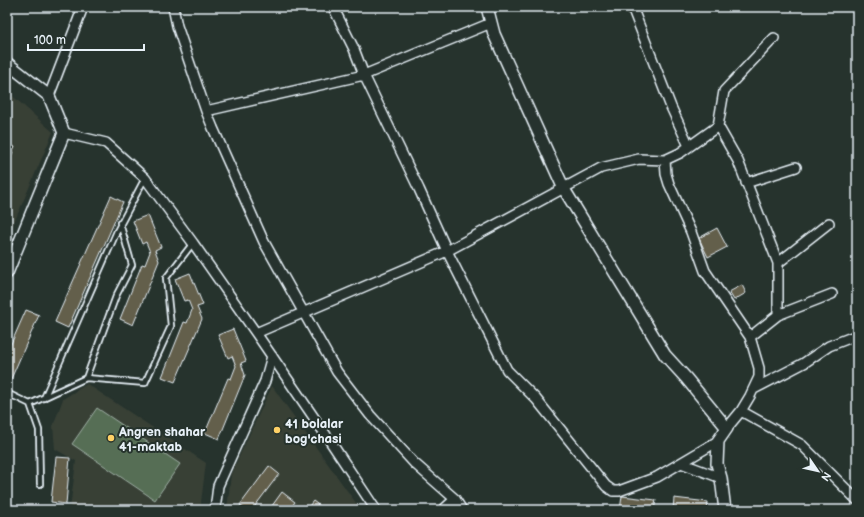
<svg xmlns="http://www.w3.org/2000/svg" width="864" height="517" viewBox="0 0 864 517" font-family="'Balsamiq Sans',sans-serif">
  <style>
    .built { fill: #384036 }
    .green { fill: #566e54; stroke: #9fb0a6 }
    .building { fill: #635f4c; stroke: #e8f1f8 }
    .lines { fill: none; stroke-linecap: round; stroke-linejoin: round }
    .service-casing { stroke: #e8f1f8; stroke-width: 8 }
    .minor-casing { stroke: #e8f1f8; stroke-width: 12 }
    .tertiary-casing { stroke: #e8f1f8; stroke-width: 14 }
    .service { stroke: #26332d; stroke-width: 4.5 }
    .minor { stroke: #26332d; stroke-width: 9 }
    .tertiary { stroke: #26332d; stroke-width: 11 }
    .poi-dot { fill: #ffd166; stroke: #26332d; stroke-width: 1.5 }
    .labels { text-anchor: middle; stroke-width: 4; stroke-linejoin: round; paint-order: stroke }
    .poi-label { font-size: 13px; font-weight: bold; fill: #e8f1f8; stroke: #26332d; text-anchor: start }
  </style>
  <rect width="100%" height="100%" fill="#26332d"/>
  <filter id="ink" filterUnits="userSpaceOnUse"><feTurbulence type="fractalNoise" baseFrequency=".025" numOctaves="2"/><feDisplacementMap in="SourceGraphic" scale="8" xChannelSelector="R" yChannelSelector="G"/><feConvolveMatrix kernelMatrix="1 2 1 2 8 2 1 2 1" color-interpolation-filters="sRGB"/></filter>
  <g filter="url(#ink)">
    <path class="built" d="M7,91L53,132L7,239Z
      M87,384L206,463L200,510H27L24,504L70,509L76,461L55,449L53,426L63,399Z
      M272,386L361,510H227L231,474Z"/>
    <path class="green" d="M97,408L180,464L155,500L72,444Z"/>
    <path class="building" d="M7,144L15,147L7,166Z
      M111,196L123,202L68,328L55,322Z
      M148,215L161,247L155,250L159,261L133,325L120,319L142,264L145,265L150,252L146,242L142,244L133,221Z
      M717,228L727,247L708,257L703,247L699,238Z
      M190,273L203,305L197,307L202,319L175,382L162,377L184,322L187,323L192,310L188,300L184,301L175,279Z
      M742,285L746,293L734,300L729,292Z
      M26,310L39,315L7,388V353Z
      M233,329L246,361L241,363L245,375L219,439L205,433L228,378L231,379L236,366L232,356L228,358L218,335Z
      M56,457L70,458L66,504L51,502Z
      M269,466L279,474L252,510H246L240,505Z
      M282,492L295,502L289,510H269Z
      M622,496L656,500L654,510H620Z
      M674,498L708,502L707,510H673Z
      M313,501L325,510H306Z"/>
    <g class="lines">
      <g class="service-casing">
        <path id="service" d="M86,378L116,296L132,265L120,223
          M7,393L30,404L39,430L40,484
          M44,398L117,231L145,178
          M30,404L86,378L145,383L171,326L166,278L193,243"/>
      </g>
      <g class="minor-casing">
        <path id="minor" d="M173,7L177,26L206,111L213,128L264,242L337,372L370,415L414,463L455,499L462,510
          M333,7L354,49L364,75L419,189L447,251L507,370L536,399L606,486L613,491H619L657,477L718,441
          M632,7L671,107L689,146
          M774,38L724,91L718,126L738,161L778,263V315
          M49,96L83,7
          M206,111L364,75L491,23
          M64,133L106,143L145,178L193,243L256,333L330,441L376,510
          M665,160L666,174L669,184L691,232L705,271L750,337L759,368V377L750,396L741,411L727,428
          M746,183L796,167
          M778,263L829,223
          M256,333L447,251L601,168L639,159L665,160L680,153L718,126
          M750,337L778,315L832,294
          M754,389L804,363L829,346L857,335
          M741,411L802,445L857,500
          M681,463L721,478
          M215,510L218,486L265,381L272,356
          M443,510L455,499"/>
      </g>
      <g class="tertiary-casing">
        <path id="tertiary" d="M487,7L494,34L564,189L665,355L686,378L727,428L718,441L717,464L721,478L725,510
          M7,63L49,96L64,133L7,273"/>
      </g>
      <use href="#service" class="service"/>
      <use href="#minor" class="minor"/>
      <use href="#tertiary" class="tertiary"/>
    </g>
  </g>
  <g class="poi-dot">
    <circle cx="277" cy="430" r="4"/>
    <circle cx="111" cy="438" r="4"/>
  </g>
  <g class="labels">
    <g class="poi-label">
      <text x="285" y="428">41 bolalar<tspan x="285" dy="15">bog'chasi</tspan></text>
      <text x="119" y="436">Angren shahar<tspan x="119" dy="15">41-maktab</tspan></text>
    </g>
  </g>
  <rect width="864" height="517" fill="none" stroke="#26332d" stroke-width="24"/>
  <rect x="12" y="12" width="840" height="493" fill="none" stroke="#e8f1f8" stroke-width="1.5" filter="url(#ink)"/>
  <g transform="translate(818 471) rotate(124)" stroke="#26332d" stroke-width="3" paint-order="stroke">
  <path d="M0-3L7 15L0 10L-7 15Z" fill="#e8f1f8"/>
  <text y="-6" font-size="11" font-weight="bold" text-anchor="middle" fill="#e8f1f8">N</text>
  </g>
  <path d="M28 44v6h116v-6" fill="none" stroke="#e8f1f8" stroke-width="2"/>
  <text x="34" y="44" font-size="12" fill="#e8f1f8" stroke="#26332d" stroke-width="3" paint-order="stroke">100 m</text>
</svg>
